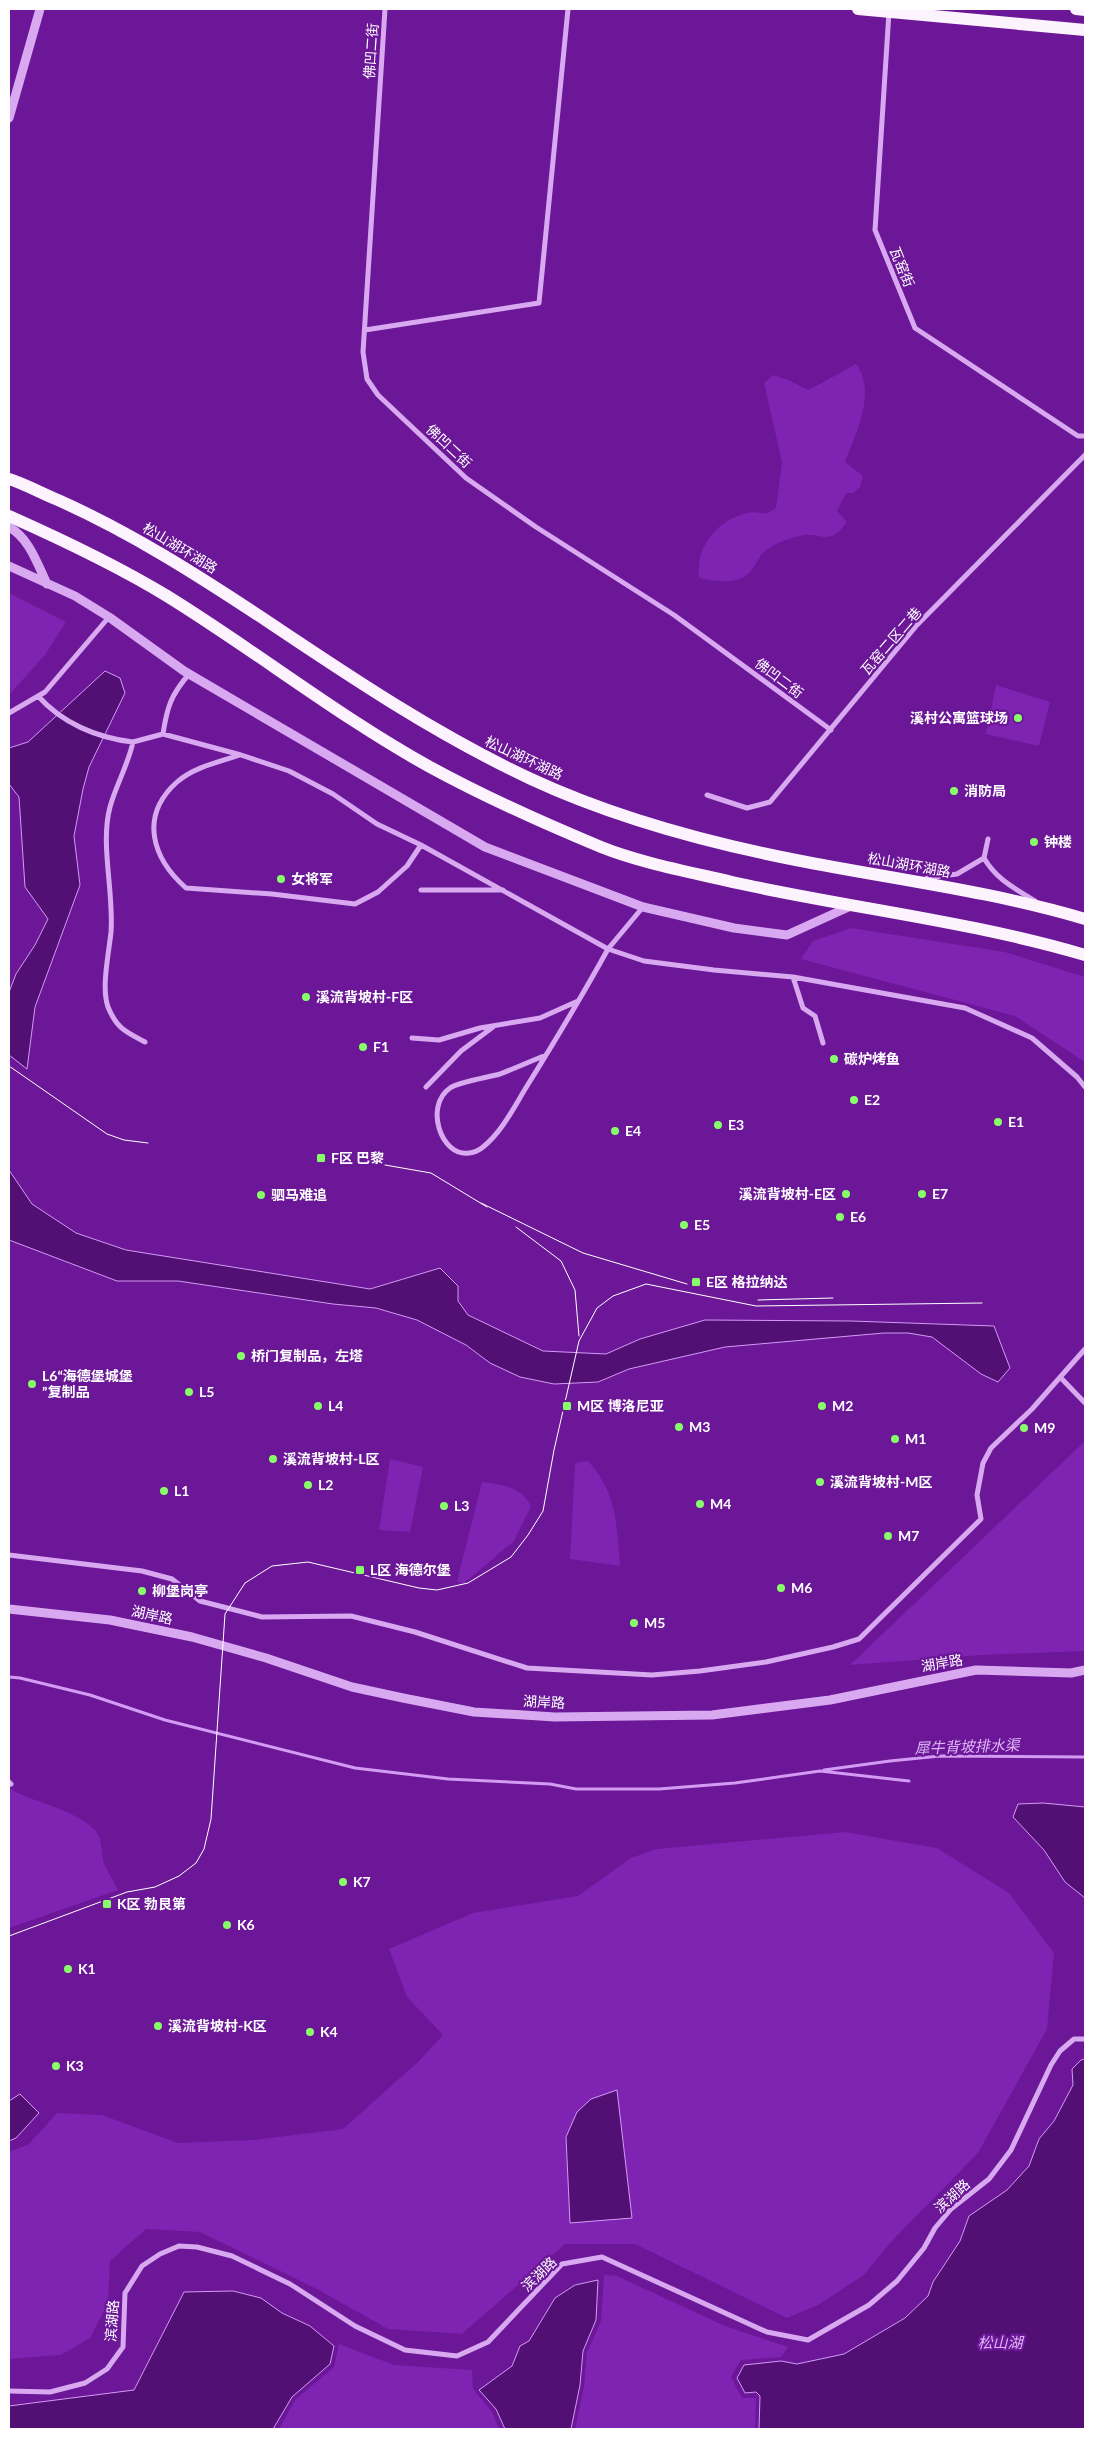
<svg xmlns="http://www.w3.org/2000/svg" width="1094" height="2438" viewBox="0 0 1094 2438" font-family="Lato,'Noto Sans SC',sans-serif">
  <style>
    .green { fill: #7f23b2 }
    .water { fill: #520f74; stroke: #d39bf4 }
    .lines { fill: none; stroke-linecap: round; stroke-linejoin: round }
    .stream { stroke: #d39bf4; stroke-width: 3 }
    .minor { stroke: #d8a9f1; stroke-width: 5 }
    .tertiary { stroke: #d8a9f1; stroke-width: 9 }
    .primary { stroke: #fcf3ff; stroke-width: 12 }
    .tram { stroke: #fff; stroke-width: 1 }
    .poi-dot { fill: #86ff69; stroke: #6b1797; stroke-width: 2 }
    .labels { text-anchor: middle; stroke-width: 4.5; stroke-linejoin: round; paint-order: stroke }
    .street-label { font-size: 14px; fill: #fff; stroke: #6b1797 }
    .poi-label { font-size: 14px; font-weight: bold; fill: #fff; stroke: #6b1797; text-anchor: start }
    .water-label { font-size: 15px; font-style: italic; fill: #e0b5f8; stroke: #6b1797 }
  </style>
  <rect width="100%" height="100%" fill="#6b1797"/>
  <path class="green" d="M856,364C877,392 856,433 845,462L863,476L860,487L853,493H846L837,511L847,522C828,549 820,530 799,536C787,539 773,544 764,552C757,558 755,569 748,574C735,585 714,581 699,578C695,547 717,520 747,513C761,510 761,518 776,508L782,462L764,383L773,375L788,380L809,390Z
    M9,593L66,622L45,655L9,695Z
    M996,685L1050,702L1039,746L986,734Z
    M851,928L1005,952L1085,977V1062L1015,1016L801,959L813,941Z
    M1085,1441V1651L981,1655L850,1665Z
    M390,1459L423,1467L410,1532L379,1530Z
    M588,1461C618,1494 616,1524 620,1566L570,1559L575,1463Z
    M482,1482C503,1485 520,1486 531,1506L514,1541L463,1584L457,1581Z
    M9,1788C32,1803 81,1810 97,1833C103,1841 101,1854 104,1863C108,1872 114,1882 118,1890L9,1928Z
    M845,1832L937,1848L1009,1893L1054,1953L1047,2029L978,2153L890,2243L864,2275L818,2305L787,2318L635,2244H565L462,2334L388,2329L317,2289L200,2232L146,2229L110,2261L108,2303L90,2338L61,2355L9,2359V2152L29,2144L57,2113L102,2115L178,2143L254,2140L343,2129L419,2061L443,2035L407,1997L389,1949L473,1913L578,1896L631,1858L657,1849Z
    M604,2275L617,2276L725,2326L788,2347L781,2357L741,2360L731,2377L742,2398H756L755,2429H575L584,2386L587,2352L601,2321Z
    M339,2344L394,2365L472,2370L473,2389L492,2412L499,2429H279L295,2400L334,2367Z"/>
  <path class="water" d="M105,671L120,678L125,693L89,767L83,789L74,836L80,885L35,1007L27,1069L9,1055V992L16,974L35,945L48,919L25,887L19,797L9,784V748L28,742Z
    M9,1170L32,1204L76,1233L126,1250L370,1289L440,1268L458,1286V1301L468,1315L543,1351L606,1354L640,1339L705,1320L851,1321L994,1326L1010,1368L998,1382L981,1374L932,1337L908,1333H884L725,1347L629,1369L598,1382L554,1384L520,1377L490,1363L466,1345L417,1320L376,1308L333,1304L178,1281H117L9,1240Z
    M1043,1803L1085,1807V1898L1065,1882L1044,1850L1013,1817L1018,1804Z
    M1085,2059V2429H759L760,2396L756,2392L745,2393L737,2378L744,2365L781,2361L797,2364L844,2354L905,2318L928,2296L933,2282L960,2241L969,2216L1007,2190L1029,2166L1039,2139L1054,2121L1073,2085L1072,2069L1081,2060Z
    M617,2090L632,2218L570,2223L566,2137L577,2112L591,2099Z
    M20,2094L39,2113L16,2138L9,2141V2101Z
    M598,2280L596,2320L583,2351L580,2385L571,2429H505L496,2409L479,2390L512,2366L520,2346L529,2341L555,2298L575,2285Z
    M233,2291L261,2298L282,2313L310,2326L334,2346L330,2364L292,2397L273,2429H9V2406L134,2390L184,2292Z"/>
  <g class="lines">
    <path class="stream" d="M9,1677L20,1678L90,1695L165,1720L355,1768L448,1779L550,1784L576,1789H659L735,1783L820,1771L909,1781
      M824,1770L890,1761L940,1756L1085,1757"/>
    <path class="minor" d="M385,9L363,352L367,379L378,395L466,478L536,527L674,615L831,730
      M889,12L875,230L915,328L1078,436H1085
      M365,330L539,303L568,9
      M38,696C62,723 97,738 133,742
      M9,713L45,692L109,617
      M163,734C167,707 171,695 189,674
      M240,755C219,762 194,767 177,782C139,816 152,858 186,888L272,894L355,904L378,892L407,866L421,845
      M707,795L747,808L770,802L917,625L1085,455
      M988,839L984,858C996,879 1014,888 1035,901
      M927,878L957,874L984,858
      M421,890H503
      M793,977L803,1008L815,1016L823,1043
      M412,1038L439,1040L480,1028L540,1018L578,1001
      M145,1042C126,1032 117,1029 108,1007C101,988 109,952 111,932C114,892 100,844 110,807C116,785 128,765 133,742L163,734L241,755L289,771L333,794L377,824L421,845L608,949L643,907
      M546,1055C531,1061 516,1068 500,1074C486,1078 461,1081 450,1088C424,1106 441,1157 469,1153C473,1153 480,1150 483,1147C502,1132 514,1107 527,1086C555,1041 582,996 608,949L644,961L714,970L793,977L965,1008L1032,1038L1077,1077L1085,1087
      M426,1087L461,1051L493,1027
      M1060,1377L1085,1403
      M9,1555L142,1571L172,1579L200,1601L262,1617L351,1616L415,1632L527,1668L652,1675L700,1671L766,1662L833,1647L859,1639L981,1519L977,1495L983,1463L991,1448L1032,1409L1085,1349
      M9,1782L11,1784
      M9,2391L50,2392L85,2383L107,2369L123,2347L125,2293L142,2266L160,2254L179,2246L197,2247L232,2256L290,2284L355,2326L405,2350L457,2356L488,2342L562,2264L602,2257L767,2332L808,2340L869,2305L897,2281L924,2248L935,2228L951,2209L989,2179L1011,2150L1051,2065L1060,2051L1074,2039H1085"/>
    <path class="tertiary" d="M9,118L40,9
      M9,527C29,538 37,563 47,584
      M9,566L75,596L109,617L184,671L485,847L643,907L734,928L787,935L853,905
      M9,1609L110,1620L192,1637L266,1658L352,1687L403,1698L474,1712L555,1717L712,1715L830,1700L976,1670L1071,1673L1085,1670"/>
    <path class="primary" d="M858,9L1085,30
      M1076,9L1085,10
      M9,479C25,484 41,493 58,500C132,533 199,576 267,621C352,678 437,735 531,779C615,818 704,842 796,860C892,879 991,891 1085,919
      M9,516C63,540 116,565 167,596C256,651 338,716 430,767C485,797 543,823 601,847C641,863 690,872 732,882C850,908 970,921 1085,955"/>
    <path class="tram" d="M9,1066L107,1134L124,1140L148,1143
      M385,1165L431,1173L487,1207
      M481,1203L583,1253L687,1284
      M516,1227L561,1261L575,1290L579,1336
      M758,1300L833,1298
      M9,1936L127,1892L155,1887L179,1876L196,1863L204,1849L211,1819L225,1614L245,1583L272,1566L308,1562L419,1588L437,1590L468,1583L511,1557L528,1535L543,1511L554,1450L579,1341L597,1308L613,1296L646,1284L756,1306L982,1303"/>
  </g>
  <g class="poi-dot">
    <circle cx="1018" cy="718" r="5"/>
    <circle cx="954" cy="791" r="5"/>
    <circle cx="1034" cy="842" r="5"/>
    <circle cx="281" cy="879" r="5"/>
    <circle cx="306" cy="997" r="5"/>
    <circle cx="363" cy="1047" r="5"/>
    <circle cx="834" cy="1059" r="5"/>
    <circle cx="854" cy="1100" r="5"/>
    <circle cx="998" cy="1122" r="5"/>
    <circle cx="718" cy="1125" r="5"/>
    <circle cx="615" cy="1131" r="5"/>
    <rect x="316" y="1153" width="10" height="10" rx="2.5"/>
    <circle cx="846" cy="1194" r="5"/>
    <circle cx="922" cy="1194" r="5"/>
    <circle cx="261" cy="1195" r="5"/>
    <circle cx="840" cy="1217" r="5"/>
    <circle cx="684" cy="1225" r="5"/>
    <rect x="691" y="1277" width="10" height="10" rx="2.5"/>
    <circle cx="241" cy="1356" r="5"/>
    <circle cx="32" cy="1384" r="5"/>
    <circle cx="189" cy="1392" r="5"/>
    <circle cx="318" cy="1406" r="5"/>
    <rect x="562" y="1401" width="10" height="10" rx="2.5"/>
    <circle cx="822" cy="1406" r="5"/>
    <circle cx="679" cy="1427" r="5"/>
    <circle cx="1024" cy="1428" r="5"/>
    <circle cx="895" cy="1439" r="5"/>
    <circle cx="273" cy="1459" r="5"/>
    <circle cx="820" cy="1482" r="5"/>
    <circle cx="308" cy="1485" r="5"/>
    <circle cx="164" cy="1491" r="5"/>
    <circle cx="700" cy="1504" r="5"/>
    <circle cx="444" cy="1506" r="5"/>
    <circle cx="888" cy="1536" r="5"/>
    <rect x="355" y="1565" width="10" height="10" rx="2.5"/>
    <circle cx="781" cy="1588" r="5"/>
    <circle cx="142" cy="1591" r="5"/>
    <circle cx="634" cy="1623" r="5"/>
    <circle cx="343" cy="1882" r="5"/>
    <rect x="102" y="1899" width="10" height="10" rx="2.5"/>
    <circle cx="227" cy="1925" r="5"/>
    <circle cx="68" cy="1969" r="5"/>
    <circle cx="158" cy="2026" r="5"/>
    <circle cx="310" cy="2032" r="5"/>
    <circle cx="56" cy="2066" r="5"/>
  </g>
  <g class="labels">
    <g class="street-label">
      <text transform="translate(371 51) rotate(-86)" y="5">佛凹二街</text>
      <text transform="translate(902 267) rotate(68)" y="5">瓦窑街</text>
      <text transform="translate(449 446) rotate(43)" y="5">佛凹二街</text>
      <text transform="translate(180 548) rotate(31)" y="5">松山湖环湖路</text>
      <text transform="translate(891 641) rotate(-49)" y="5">瓦窑二区二巷</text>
      <text transform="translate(779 678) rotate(37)" y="5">佛凹二街</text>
      <text transform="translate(524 758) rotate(25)" y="5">松山湖环湖路</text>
      <text transform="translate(909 865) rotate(10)" y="5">松山湖环湖路</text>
      <text transform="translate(152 1615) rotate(12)" y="5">湖岸路</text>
      <text transform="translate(942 1663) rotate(-10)" y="5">湖岸路</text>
      <text transform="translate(544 1702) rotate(3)" y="5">湖岸路</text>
      <text transform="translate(952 2196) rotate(-42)" y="5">滨湖路</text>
      <text transform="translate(539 2274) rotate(-44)" y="5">滨湖路</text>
      <text transform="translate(112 2321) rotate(-86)" y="5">滨湖路</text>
    </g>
    <g class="poi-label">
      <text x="1008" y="723" text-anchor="end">溪村公寓篮球场</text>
      <text x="964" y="796">消防局</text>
      <text x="1044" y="847">钟楼</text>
      <text x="291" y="884">女将军</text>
      <text x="316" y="1002">溪流背坡村-F区</text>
      <text x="373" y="1052">F1</text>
      <text x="844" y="1064">碳炉烤鱼</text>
      <text x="864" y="1105">E2</text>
      <text x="1008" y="1127">E1</text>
      <text x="728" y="1130">E3</text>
      <text x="625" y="1136">E4</text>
      <text x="331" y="1163">F区 巴黎</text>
      <text x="836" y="1199" text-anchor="end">溪流背坡村-E区</text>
      <text x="932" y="1199">E7</text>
      <text x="271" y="1200">驷马难追</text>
      <text x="850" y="1222">E6</text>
      <text x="694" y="1230">E5</text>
      <text x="706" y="1287">E区 格拉纳达</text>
      <text x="251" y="1361">桥门复制品，左塔</text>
      <text x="42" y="1381">L6“海德堡城堡<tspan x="42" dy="16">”复制品</tspan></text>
      <text x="199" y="1397">L5</text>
      <text x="328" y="1411">L4</text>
      <text x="577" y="1411">M区 博洛尼亚</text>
      <text x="832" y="1411">M2</text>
      <text x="689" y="1432">M3</text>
      <text x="1034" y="1433">M9</text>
      <text x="905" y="1444">M1</text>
      <text x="283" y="1464">溪流背坡村-L区</text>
      <text x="830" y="1487">溪流背坡村-M区</text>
      <text x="318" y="1490">L2</text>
      <text x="174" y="1496">L1</text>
      <text x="710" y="1509">M4</text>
      <text x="454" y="1511">L3</text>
      <text x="898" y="1541">M7</text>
      <text x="370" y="1575">L区 海德尔堡</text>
      <text x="791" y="1593">M6</text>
      <text x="152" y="1596">柳堡岗亭</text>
      <text x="644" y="1628">M5</text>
      <text x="353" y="1887">K7</text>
      <text x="117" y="1909">K区 勃艮第</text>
      <text x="237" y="1930">K6</text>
      <text x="78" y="1974">K1</text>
      <text x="168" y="2031">溪流背坡村-K区</text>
      <text x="320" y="2037">K4</text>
      <text x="66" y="2071">K3</text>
    </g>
    <g class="water-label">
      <text transform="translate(967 1747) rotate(-2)" y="5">犀牛背坡排水渠</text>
      <text x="1000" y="2348">松山湖</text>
    </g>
  </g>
  <rect width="1094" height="2438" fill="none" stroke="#ffffff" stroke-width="20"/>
</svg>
